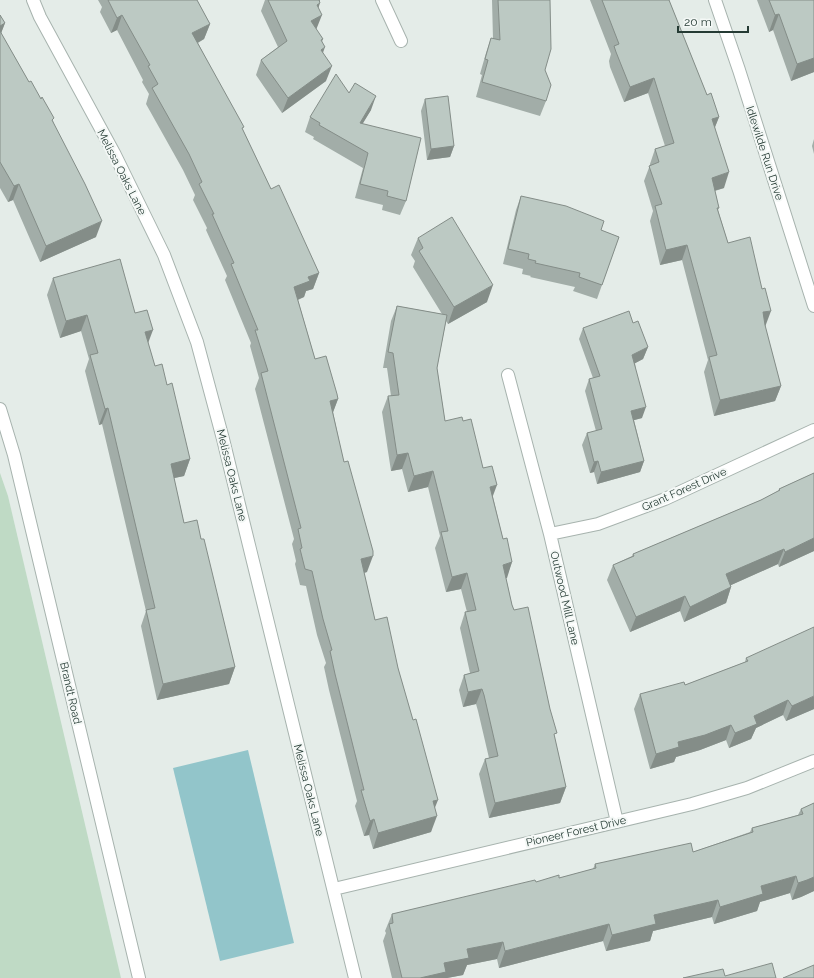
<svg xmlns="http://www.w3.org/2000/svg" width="814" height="978" viewBox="0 0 814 978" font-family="Raleway,sans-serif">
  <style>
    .green { fill: #bfdac5 }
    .water { fill: #92c5ca }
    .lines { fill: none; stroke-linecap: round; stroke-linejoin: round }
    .minor-casing { stroke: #a7b3ae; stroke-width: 14 }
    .tertiary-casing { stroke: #a7b3ae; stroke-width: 14 }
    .minor { stroke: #fff; stroke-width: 12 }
    .tertiary { stroke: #fff; stroke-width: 12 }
    .wall { fill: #a2ada8 }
    .shaded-wall { fill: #848d88 }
    .building { fill: #bcc9c3; stroke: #848d88 }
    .labels { text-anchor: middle; stroke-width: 4; stroke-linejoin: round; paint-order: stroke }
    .street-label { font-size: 11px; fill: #253b34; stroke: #f4f8f6 }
  </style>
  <rect width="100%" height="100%" fill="#e4ece8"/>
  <path class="green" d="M0,473L8,496L121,978H0Z"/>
  <path class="water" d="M248,750L294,943L220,961L173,768Z"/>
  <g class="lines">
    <g class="minor-casing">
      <path id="minor" d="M33,0L40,17L114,153L164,255L197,342L223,439L355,978
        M382,0L401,41
        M715,0L739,70L814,306
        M508,375L550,534L617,822
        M550,534L598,524L665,499L814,430
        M334,889L692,804L747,788L814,761"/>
    </g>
    <g class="tertiary-casing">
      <path id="tertiary" d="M0,409L14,455L139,978"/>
    </g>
    <use href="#minor" class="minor"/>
    <use href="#tertiary" class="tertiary"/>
  </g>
  <path class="wall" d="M98,0H197L210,24L204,39L198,43L243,130L271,189L319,273L313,289L306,291L304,297L298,300L315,359L338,399L333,412L367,572L364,573L375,620L398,668L435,809L431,832L373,849L369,835L364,836L355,806L357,801L329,690L324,667L326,663L317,635L306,586L300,585L295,564L296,561L292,544L294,539L255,389L259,378L250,346L251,343L225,280L227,276L206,230L207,228L193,200L195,195L183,170L146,104L149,94L142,82L143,80L117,30L111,33L100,12L102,7Z
    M265,0H320L318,9L316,30L323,39L322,42L326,81L282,113L256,75L261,60L278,47L261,11Z
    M492,0H550L545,70L546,101L540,116L476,97L482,75L480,74L486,53L491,38L493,39Z
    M590,0H669L707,95L719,117L715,127L724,188L715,191L719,208L718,210L728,243L765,327L781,386L775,401L714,416L704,372L708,360L682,260L660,265L650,221L653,211L644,181L650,165V164L655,149L665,146L648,93L624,102L610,67L609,61L611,54Z
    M757,0H814V72L791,81L773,30L769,32Z
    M0,15L5,23L1,33L29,82L53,121L96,237L40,262L13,200L8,202L0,188Z
    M349,93L371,110L362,124L406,201L400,215L382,210L383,205L355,198L363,168L313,139L314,137L305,132L310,117Z
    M425,99L454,146L450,157L427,160L421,111Z
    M814,139V154L812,146Z
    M521,196L601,230L619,237L597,299L573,291L575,287L530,277L531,276L522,274L523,269L503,264L516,210Z
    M418,238L487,302L448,324L446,321L437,368L445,421H463L483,468L493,497L503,539L512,562L506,578L512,605L555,739L566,787L560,803L489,818L479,774L485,759L489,758L478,711L476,704L463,707L459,690L464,675L470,673L460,628L465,612H467L461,589L446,592L435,548L440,536L428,487L408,492L402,469L391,471L382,412L388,396H391L387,368H383L391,321L397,306L442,314L413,267L415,261L411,255Z
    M53,278L135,313L148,343L155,366L167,385L190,459L184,476L174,478L184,523L201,539L235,667L229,684L157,700L141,626L146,611L102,424L99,425L85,371L89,359L81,331L60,338L47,295Z
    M633,323L648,347L643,359L635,363L642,418L634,420L644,461L640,472L597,484L594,472L590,473L582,445L587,433L596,431L585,391L589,379L593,378L579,339L583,328Z
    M814,473V551L779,567L778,564L731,585V587L726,603L684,622L680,611L630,632L607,580L613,565L632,556L633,554L761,500L778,491L779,489Z
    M746,658L814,709L786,721L783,715L756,728L751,739L729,748L726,740L700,750L676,757L674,762L650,769L634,709L640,694L685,685L745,662Z
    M814,803V891L801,897L792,900L790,893L760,902L757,911L714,924L712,917L653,931L650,941L606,951L603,941L499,968L497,959L467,965L463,975L447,978H392L383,941L386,933L385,931L392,914L536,882L559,878L593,869L595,864L693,852L750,832L752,828L798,815L801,809Z"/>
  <path class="shaded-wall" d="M319,0H320L319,4L320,3L315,18L311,20Z
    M779,14L773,30L769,32L775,15Z
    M122,15L117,30L111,33L117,18Z
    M322,15L316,30L311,21Z
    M5,23L0,36V26Z
    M210,24L204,39L186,49L192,33Z
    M325,47L320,61L321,50Z
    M814,58V72L791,81L797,64Z
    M332,66L326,81L282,113L288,98Z
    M654,78L648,93L624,102L630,87Z
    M376,96L371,110L354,138L360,123Z
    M719,117L713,132L712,119Z
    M454,146L450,157L427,160L431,149Z
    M729,172L724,188L706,193L712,178Z
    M19,184L13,200L8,202L14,186Z
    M102,221L96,237L40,262L46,246Z
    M687,245L682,260L660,265L666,250Z
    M319,273L313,289L306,291L304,297L289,303L294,287L308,277Z
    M493,285L487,302L448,324L454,307Z
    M771,311L765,327L758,328L763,312Z
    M87,315L81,331L60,338L66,321Z
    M153,330L147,346L145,332Z
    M648,347L643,359L628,367L632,355Z
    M781,386L775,401L714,416L720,400Z
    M338,399L332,415L330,401Z
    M646,407L642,418L627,422L631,411Z
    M108,408L102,424L99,425L105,409Z
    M408,453L402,469L391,471L397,455Z
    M190,459L184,476L165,480L171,464Z
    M598,461L594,472L590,473L594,462Z
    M644,461L640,472L597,484L601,472Z
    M433,471L428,487L408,492L414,476Z
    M497,485L491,501L490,487Z
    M814,538V551L779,567L785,552Z
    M784,549L778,564L720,590L726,574Z
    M373,556L367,572L355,575L361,559Z
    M512,562L507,578L497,580L503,565Z
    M467,573L461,589L446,592L452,577Z
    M731,587L726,603L684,622L690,607Z
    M685,596L680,611L630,632L636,617Z
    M235,667L229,684L157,700L163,684Z
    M482,689L476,704L463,707L468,692Z
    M814,696V709L786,721L792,706Z
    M788,700L783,715L756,728L751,739L729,748L735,733L754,716Z
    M731,725L726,740L700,750L676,757L674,762L650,769L656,754L678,742Z
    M566,787L560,803L489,818L495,803Z
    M438,800L432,815L433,801Z
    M437,816L431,832L373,849L378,833Z
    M374,819L369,835L364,836L370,821Z
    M796,876L790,893L760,902L757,911L714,924L720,907L761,886Z
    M814,877V891L801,897L792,900L798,883Z
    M718,900L712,917L653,931L650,941L606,951L612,935L654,915Z
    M609,924L603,941L499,968L505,951Z
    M503,942L497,959L467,965L463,975L447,978H420L467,949Z"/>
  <path class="building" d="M108,0H197L210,24L192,33L244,127L242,128L271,189L279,185L319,273L308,277L310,281L294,287L315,359L326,356L337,394L338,399L330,401L344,462L348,461L373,551V556L361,559L375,620L387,617L398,668L413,720L416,719L438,800L433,801L437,816L378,833L374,819L370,821L361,790H364L335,674L330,651L332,650L323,619L312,571L305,569L300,549L302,548L298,529L301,528L261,373L268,371L255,330H258L231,264L234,263L212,214H214L199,184L202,182L189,154L152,88L158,84L148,66L150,65L122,15L117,18Z
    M268,0H319L320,3L317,5L322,15L311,21L323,39L321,40L325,47L321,50L332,66L288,98L261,60L287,41Z
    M498,0H550L551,49L545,70L551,85L546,101L482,82L488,60L485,59L491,38L500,40Z
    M602,0H669L707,95L711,93L719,117L712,119L729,172L712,178L719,208H717L728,243L750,237L762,289L765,288L771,311L763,312L765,325L781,386L720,400L709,357L717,355L687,245L666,250L655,206L662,204L649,166L659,162L655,149L674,143L654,78L630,87L616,52L614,46L619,44Z
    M769,0H814V58L797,64L779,14L775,15Z
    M0,15L5,23L0,26Z
    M0,31L29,82L31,81L41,99L42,97L54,118L52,120L85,184L102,221L46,246L19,184L14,186L0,162Z
    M336,74L349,93L355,83L376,96L360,123L421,138L406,201L387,196L388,191L360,184L368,153L319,125L320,123L310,117Z
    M448,96L454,146L431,149L425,99Z
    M521,196L566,206L604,221L601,230L619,237L602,285L579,277L580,273L535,263L536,261L528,259L529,254L508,249Z
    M452,217L493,285L454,307L419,251L423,248L418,238Z
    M120,259L135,313L147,310L153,330L145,332L155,366L162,364L167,385L172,383L190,459L171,464L184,523L197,520L201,539H204L235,667L163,684L146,610L155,608L108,408L105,409L90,355L98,353L87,315L66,321L53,278Z
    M397,306L447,315L437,368L445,421L462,417L463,421L471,419L483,468L492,466L497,485L490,487L503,539L507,538L512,562L503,565L512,605L514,610L528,607L550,709L557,733L554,734L566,787L495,803L485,759L498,756L484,695L482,689L468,692L464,675L479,671L465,612L476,610L467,573L452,577L441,532L448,531L433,471L414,476L408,453L397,455L388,396L399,395L393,353L388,352Z
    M629,311L633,323L638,321L648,347L632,355L646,407L631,411L644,461L601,472L598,461L594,462L587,433L602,429L589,379L600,376L583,328Z
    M814,473V538L785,552L784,549L726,574L731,587L690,607L685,596L636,617L613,565L634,556L633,554L761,500L780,490L779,489Z
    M814,627V696L792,706L788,700L754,716L757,724L735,733L731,725L705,735L678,742L679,747L656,754L640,694L684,682L685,685L748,661L746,658Z
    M814,803V877L807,880L798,883L796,876L761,886L763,894L720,907L718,900L654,915L656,924L612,935L609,924L505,951L503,942L467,949L469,958L444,963L446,972L420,978H402L389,924L393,923L392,914L535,880L536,882L559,875V878L596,868L595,864L691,843L693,852L753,832L752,828L803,814L801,809Z
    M772,963L776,978H683L723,969L725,976Z
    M814,965V978H783Z"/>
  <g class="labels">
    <g class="street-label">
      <text transform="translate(765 153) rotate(72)" y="4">Idlewilde Run Drive</text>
      <text transform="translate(122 172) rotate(63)" y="4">Melissa Oaks Lane</text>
      <text transform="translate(232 475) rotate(76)" y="4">Melissa Oaks Lane</text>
      <text transform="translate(684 489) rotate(-24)" y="4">Grant Forest Drive</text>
      <text transform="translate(565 598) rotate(77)" y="4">Outwood Mill Lane</text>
      <text transform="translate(71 693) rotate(77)" y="4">Brandt Road</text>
      <text transform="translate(309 790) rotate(76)" y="4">Melissa Oaks Lane</text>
      <text transform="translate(576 831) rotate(-13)" y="4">Pioneer Forest Drive</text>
    </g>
  </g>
  <path d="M678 26v6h70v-6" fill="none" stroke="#253b34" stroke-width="2"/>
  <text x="684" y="26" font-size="12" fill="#253b34" stroke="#f4f8f6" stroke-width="3" paint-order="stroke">20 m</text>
</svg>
